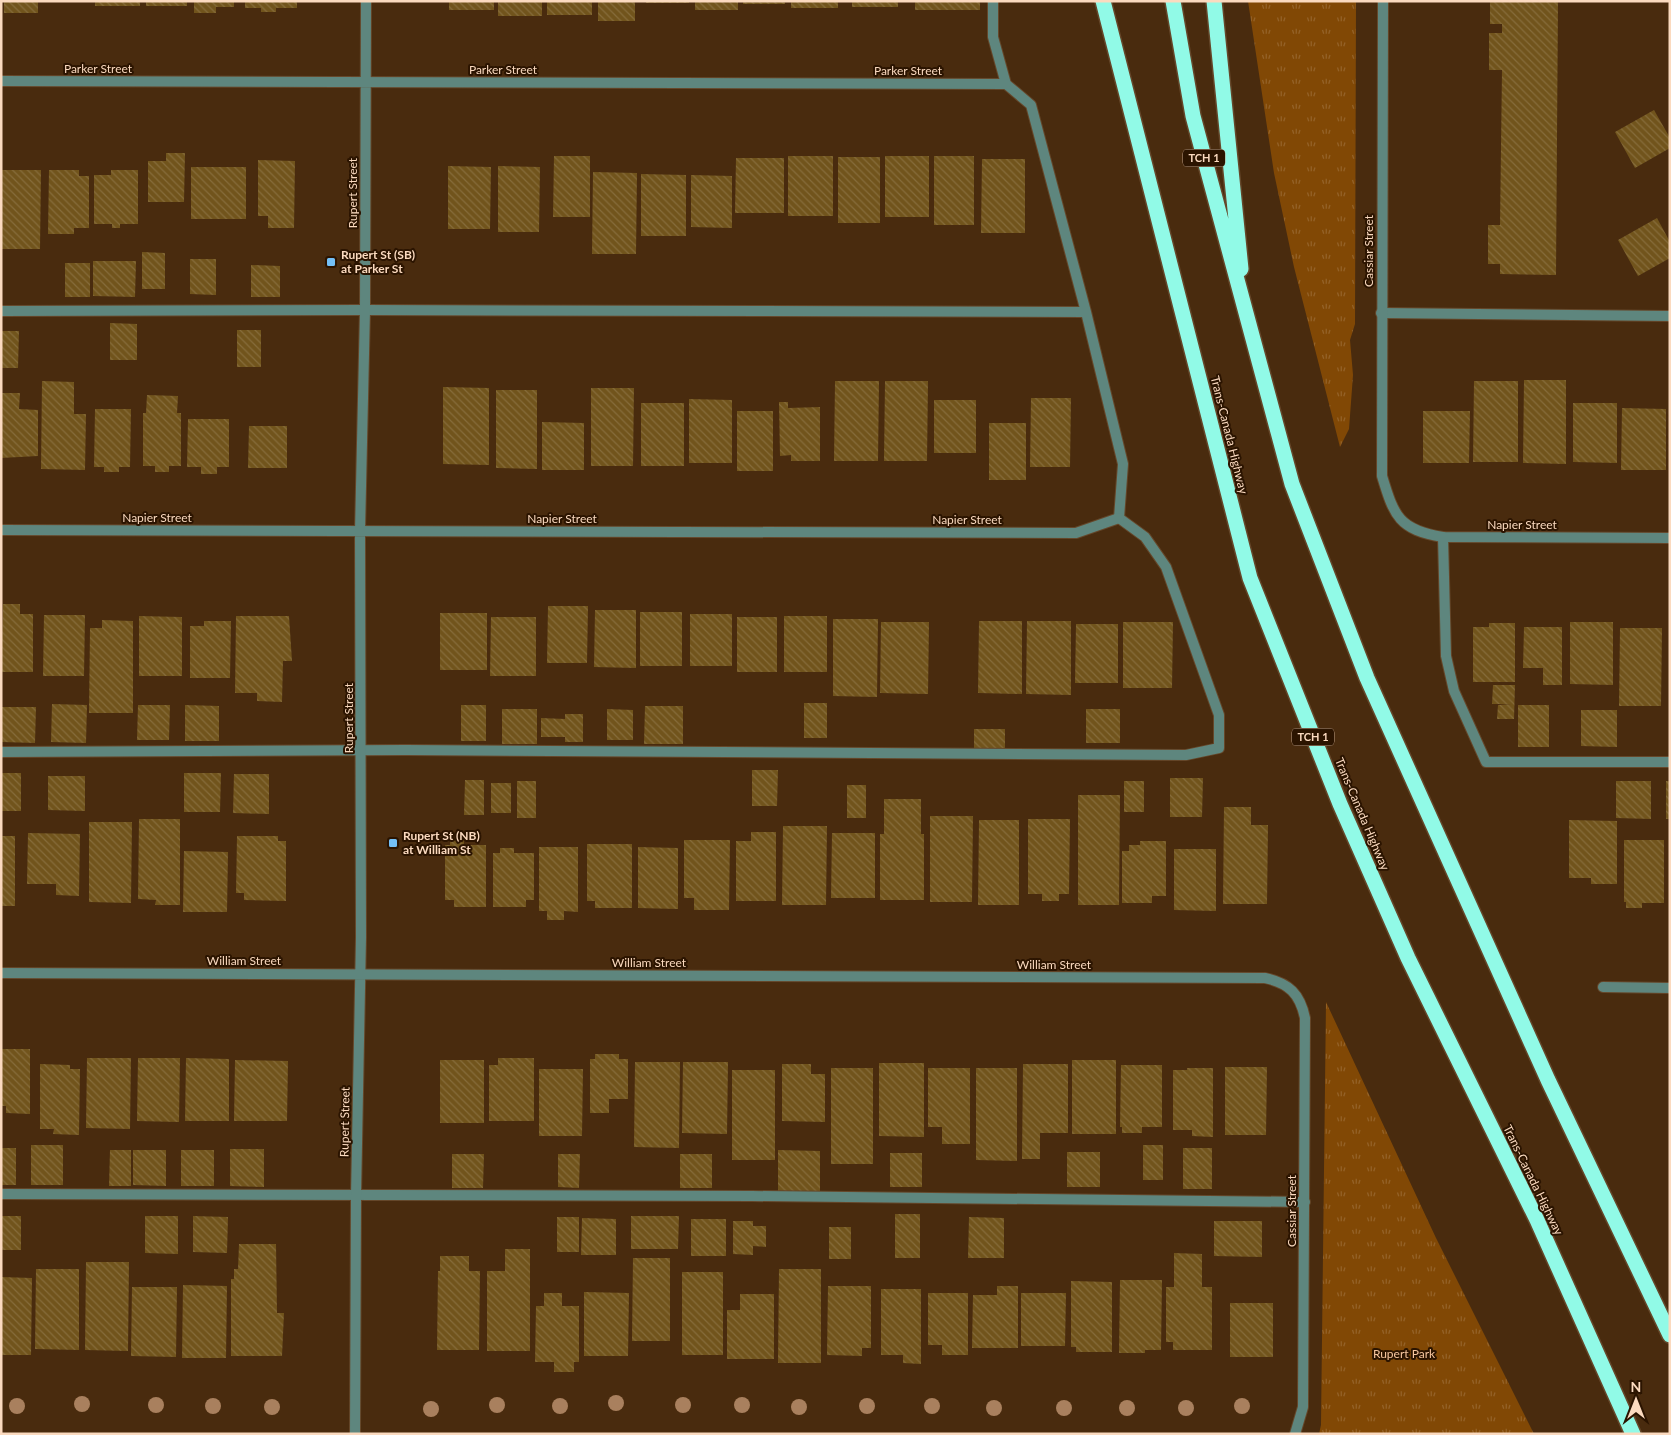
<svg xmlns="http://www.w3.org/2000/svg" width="1671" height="1435" viewBox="0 0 1671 1435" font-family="Lato,sans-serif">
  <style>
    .grass { fill: url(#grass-tufts) }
    .building { fill: url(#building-back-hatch) }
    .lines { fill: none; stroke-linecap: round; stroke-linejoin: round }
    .lane-casing { stroke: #65472a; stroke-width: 12 }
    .street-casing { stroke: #65472a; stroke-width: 12 }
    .highway-casing { stroke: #65472a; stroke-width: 18 }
    .lane { stroke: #5e867e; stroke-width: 10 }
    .street { stroke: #5e867e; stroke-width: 10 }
    .highway { stroke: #91fae7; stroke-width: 15 }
    .tree { fill: #a9805e }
    .poi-dot { fill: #74c0f6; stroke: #2b1400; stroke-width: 2 }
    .labels { text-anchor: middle; stroke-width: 4; stroke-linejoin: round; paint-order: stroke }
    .shield { fill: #2b1400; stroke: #bd9f86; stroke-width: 1 }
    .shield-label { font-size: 11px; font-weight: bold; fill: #fbdabf }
    .street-label { font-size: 12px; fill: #fbdabf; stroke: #2b1400 }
    .poi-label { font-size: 12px; font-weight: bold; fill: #fbdabf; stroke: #2b1400; text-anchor: start }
    .park-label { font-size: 12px; fill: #f7c69f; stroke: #2b1400 }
  </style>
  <defs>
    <pattern id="grass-tufts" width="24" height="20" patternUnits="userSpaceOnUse" patternTransform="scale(1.25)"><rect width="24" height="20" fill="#814805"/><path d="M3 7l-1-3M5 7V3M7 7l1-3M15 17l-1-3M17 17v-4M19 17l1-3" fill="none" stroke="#946228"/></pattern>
    <pattern id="building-back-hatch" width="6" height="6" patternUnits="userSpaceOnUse" patternTransform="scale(1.25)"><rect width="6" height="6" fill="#71541c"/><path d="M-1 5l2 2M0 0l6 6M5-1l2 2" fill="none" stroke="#866c3b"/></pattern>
  </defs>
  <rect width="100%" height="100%" fill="#492b0e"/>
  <path class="grass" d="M1248,1H1356L1355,324L1350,340L1353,375L1349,429L1340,447L1294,267L1274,173Z
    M1326,1002L1436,1238L1534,1434H1319L1321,1425Z"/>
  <path class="building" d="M4,1H38V13H4Z
    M95,1H140V6H95Z
    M146,1H187V6H146Z
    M194,1H234V7H216V13H194Z
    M245,1H297V8H276V12H261V8H245Z
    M449,1H494V10H449Z
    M498,1H542V16H498Z
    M547,1H592V15H547Z
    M598,1H635V21H598Z
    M646,1H689V3H646Z
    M695,1H738V10H695Z
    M743,1H785V4H743Z
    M791,1H838V8H791Z
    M852,1H898V7H852Z
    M915,1H980V10H915Z
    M1490,1H1558L1556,275L1500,274V264H1488V225H1500L1502,70H1489V33H1502V24H1490Z
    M1654,110L1670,138V148L1635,168L1615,132Z
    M166,153H185L184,202H148V161H166Z
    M554,156H590V217H553Z
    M788,156H833V216H788Z
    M885,156H929V217H885Z
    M934,156H974V225H934Z
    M838,157H880V223H838Z
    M736,158H784V213H735Z
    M982,159H1025V233H981Z
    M258,160L295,161L294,228H268V216H258Z
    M448,166L491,167L490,229H448Z
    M498,166L540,167L539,232H498Z
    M191,167H246V219H191Z
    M1,170H41L40,249H1Z
    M49,170H79V176H89V228H74V234H48Z
    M111,170H138V224H120V228H112V224H94V175H111Z
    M593,172L637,173L636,254H592Z
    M641,174L686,175V236H641Z
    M691,175L732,176V228L691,227Z
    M1657,218L1670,242V258L1638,276L1618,240Z
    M142,252L165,253V289H142Z
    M190,259H216V295L190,294Z
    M93,261H136L135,297L93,296Z
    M65,263H90V297H65Z
    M251,265L280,266V297H251Z
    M110,323L137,324V360H110Z
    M237,330H261V367H237Z
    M1,331H19L18,368H1Z
    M1524,380H1566V464L1523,463Z
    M42,381L74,382V414H86L85,470L41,469Z
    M835,381H879L878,461H834Z
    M885,381H928L927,461H884Z
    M1474,381H1518V462H1473Z
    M443,387L489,388V465L443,464Z
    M591,388H634L633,466H591Z
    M496,390H537V469L496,468Z
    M1,393H20L19,409L38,410V456L1,458Z
    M147,395L178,396L177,413H181V466H169V472H155V466H143V413H146Z
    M1031,398H1071L1070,467H1030Z
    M689,399L732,400V463H689Z
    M934,400H976V453H934Z
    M779,402H788V408L820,407V461H791V455L780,456Z
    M641,403H684V466H641Z
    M1573,403H1617V463L1573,462Z
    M1622,408L1666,409V470H1621Z
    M95,409H131L130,467H119V472H104V467H94Z
    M737,411H773V471H737Z
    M1423,411H1470L1469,463H1423Z
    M188,419H229V467H217V474H201V467H187Z
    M542,422L584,423V470H542Z
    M989,423H1026V480H989Z
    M249,426H287V468H248Z
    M3,604H20V614H33V672H1Z
    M548,606H588L587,663H547Z
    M595,610H636V668L594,667Z
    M640,612H682V666H640Z
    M440,613H487V670H440Z
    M690,614H732V666H690Z
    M44,615H85L84,676H43Z
    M139,616L182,617V676H139Z
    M236,616H289L292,661H283L282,702L257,701V693H235Z
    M784,616H827V672H784Z
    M491,617H536V676H490Z
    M737,617H777V672H737Z
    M833,619H878L877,697L833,696Z
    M102,620L133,621V713H89L90,628H102Z
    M204,621H231L230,678H190V626H204Z
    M979,621H1022V694L978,693Z
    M1027,621H1071V695L1026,694Z
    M881,622H929L928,694L880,693Z
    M1123,622H1173L1172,688H1123Z
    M1570,622H1613V685L1570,684Z
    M1489,623H1515V682H1473V627H1489Z
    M1076,624H1118V683H1075Z
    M1524,627H1562V685H1543V668H1523Z
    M1620,628H1662L1661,706H1619Z
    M1493,685H1515L1514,719H1497L1498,705L1511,704H1492Z
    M804,703H827V738H804Z
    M52,704L87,705L86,743L51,742Z
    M138,705H170L169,740H137Z
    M185,705L219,706V741H185Z
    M461,705H486V741H461Z
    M1518,705H1549V747H1518Z
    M645,706H683V744H644Z
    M2,707H36L35,743L2,742Z
    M502,709H537V744H502Z
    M607,709L633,710V740H607Z
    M1086,709H1120V743H1086Z
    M1581,710H1617V747L1581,746Z
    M565,714H583V742H565V737H541V718L565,719Z
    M974,729H1005V748H974Z
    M752,770H778L777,806H752Z
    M1,773H21V811H1Z
    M184,773H221L220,812H184Z
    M234,774H269V814L233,813Z
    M48,776H85V811L48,810Z
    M1170,778H1203L1202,817H1170Z
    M465,780H484V815H464Z
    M517,781H536V818H517Z
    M1124,781H1144V812H1124Z
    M1616,781H1651V819L1616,818Z
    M1666,781H1670V819H1666Z
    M491,783H511V813H491Z
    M847,785H866V818H847Z
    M1078,795H1120L1119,905H1078Z
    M884,799H921V834H924V900H880V834H884Z
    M1224,807H1251V825H1268L1267,904H1223Z
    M930,816H973L972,902H930Z
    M139,819H180V905H155L156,900L138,899Z
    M1028,819H1070L1069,894H1059V901H1042V894H1028Z
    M979,820H1019V905H978Z
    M1569,820L1617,821V884H1591V878H1569Z
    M89,822H132L131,903L89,902Z
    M783,826H827L826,905H782Z
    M751,832H776V901H736V841H751Z
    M28,833L80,834L79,896L56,895V884H27Z
    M832,833H875V898H831Z
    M1,836H15V906H1Z
    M237,836H278V841H286V901L244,900V893H236Z
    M450,840H464V845H486V907H454V900H445V845H450Z
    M684,840H730L729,910H694V898H684Z
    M1624,840H1664V903H1642V908H1626V902H1624Z
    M1140,841H1166V896H1152V903H1122V851H1129V845H1140Z
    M587,844H632V908H595V901H587Z
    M539,847H578V912L564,911V920H547V911H539Z
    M638,847L678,848V909L638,908Z
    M500,848H514V853H534V900H526V907H493V853H500Z
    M1174,849H1216V911L1174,910Z
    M184,851L228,852L227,912H183Z
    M1,1049H30V1114L6,1113V1106H1Z
    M595,1054H619V1059H628V1099H609V1113H590V1059H595Z
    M87,1058H131L130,1129L86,1128Z
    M138,1058H180L179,1122L137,1121Z
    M186,1058L229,1059V1121H185Z
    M498,1058H534V1121H489V1065H498Z
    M235,1060L288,1061L287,1121H234Z
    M440,1060H484V1123H440Z
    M1072,1060H1116V1134H1072Z
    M635,1062H680L679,1148L634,1147Z
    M683,1062H728L727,1134L682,1133Z
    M879,1063H924V1137L879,1136Z
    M40,1064L70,1065V1069H80L79,1135L53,1134L54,1129H40Z
    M782,1064H811V1074H825V1122L782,1121Z
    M1023,1064H1068V1133H1040V1159H1022Z
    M1121,1065H1162V1127H1142V1133H1122V1127H1120Z
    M1225,1067H1267L1266,1135H1225Z
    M831,1068H873V1164H831Z
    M928,1068H970V1144H942V1127H928Z
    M976,1068H1017V1161L976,1160Z
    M1187,1068H1213V1137L1192,1136V1130H1173V1070H1187Z
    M539,1069H583L582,1136H539Z
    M732,1070H775V1160H732Z
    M31,1145H63V1185H31Z
    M1143,1145H1163V1180H1143Z
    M1,1148H16V1185H1Z
    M1183,1148H1212V1189H1183Z
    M230,1149H264V1187L230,1186Z
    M110,1150H131V1186H109Z
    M133,1150H166V1186L133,1185Z
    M181,1150H214V1186H181Z
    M778,1150L820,1151V1191H778Z
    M1067,1152H1100V1187H1067Z
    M890,1153H922V1187H890Z
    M452,1154H484L483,1188H452Z
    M558,1154H580L579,1188L558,1187Z
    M680,1154H712V1188H680Z
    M895,1214H920V1258H895Z
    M1,1216H21V1250H1Z
    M145,1216H178V1254L145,1253Z
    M193,1216L228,1217L227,1253L193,1252Z
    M631,1216H679L678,1249H631Z
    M557,1217H579V1252H557Z
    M969,1217L1004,1218V1258H968Z
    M582,1218L616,1219V1255H581Z
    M691,1219H726V1256H691Z
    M733,1221H753V1226H766V1247L753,1246V1255L733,1254Z
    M1214,1221H1262V1257L1214,1256Z
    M829,1227H851V1259H829Z
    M239,1244H276L277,1313H284L282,1356H231V1279H234V1269H238Z
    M505,1249H530V1351H487V1271H505Z
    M1174,1253L1202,1254V1287H1212V1350H1173V1342H1166V1287H1174Z
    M440,1256H469V1271H480L479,1350H437L438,1271H440Z
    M633,1258H670V1341H632Z
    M86,1262H129L128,1351L85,1350Z
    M36,1269H79V1350L35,1349Z
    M779,1269H821V1363H778Z
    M682,1272H723V1355H682Z
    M1,1277L32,1278L31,1355H1Z
    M1120,1280H1162L1161,1350H1145V1353H1119Z
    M1071,1281L1112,1282V1352H1076V1347H1071Z
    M183,1285L227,1286L226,1358H182Z
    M828,1286H871V1348H862V1356L827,1355Z
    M997,1286H1018V1348H972L973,1295H997Z
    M132,1287H177L176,1357L131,1356Z
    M881,1289H921V1364L903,1363V1355H881Z
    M584,1292L629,1293L628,1356H584Z
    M544,1293H562V1306H579V1362H574V1372H554V1362H535L536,1306H544Z
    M928,1293H968V1355H942V1345H928Z
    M1021,1293H1066L1065,1346H1021Z
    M740,1294H774V1359H727V1310H740Z
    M1230,1303H1273V1357H1230Z"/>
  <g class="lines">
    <g class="lane-casing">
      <path id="lane" d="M1,311L365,310L1086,312
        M1381,313L1670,316
        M1443,537L1446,656L1454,691L1486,762H1670
        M1,752L406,750L1186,755L1219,748V715L1166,567L1145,537L1119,518L1123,464L1086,312L1031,105L1006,84L993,37V1
        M1,1194L752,1196L1305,1202"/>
    </g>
    <g class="street-casing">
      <path id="street" d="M1383,1L1382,476C1394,516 1399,530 1443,537L1670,538
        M1,81L1006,84
        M1,530L1076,533L1119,518
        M1,973L1265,978C1289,983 1300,994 1305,1018L1303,1407L1295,1434
        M1603,987L1670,988
        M355,1434L356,1196L361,937L360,531L365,310L366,1"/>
    </g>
    <g class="highway-casing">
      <path id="highway" d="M1103,1L1250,578L1340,804L1408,958L1537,1220L1633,1434
        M1173,1L1193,116L1292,484L1367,678L1548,1080L1670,1335
        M1214,1L1241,269"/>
    </g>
    <use href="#lane" class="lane"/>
    <use href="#street" class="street"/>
    <use href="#highway" class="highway"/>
  </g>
  <g class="tree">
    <circle cx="616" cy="1403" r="8"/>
    <circle cx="82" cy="1404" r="8"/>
    <circle cx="156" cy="1405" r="8"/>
    <circle cx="497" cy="1405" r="8"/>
    <circle cx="683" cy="1405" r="8"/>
    <circle cx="742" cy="1405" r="8"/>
    <circle cx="17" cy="1406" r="8"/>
    <circle cx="213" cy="1406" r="8"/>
    <circle cx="560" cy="1406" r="8"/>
    <circle cx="867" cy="1406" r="8"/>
    <circle cx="932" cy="1406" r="8"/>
    <circle cx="1242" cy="1406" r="8"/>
    <circle cx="272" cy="1407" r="8"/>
    <circle cx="799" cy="1407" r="8"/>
    <circle cx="994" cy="1408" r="8"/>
    <circle cx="1064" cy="1408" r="8"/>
    <circle cx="1127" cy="1408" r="8"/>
    <circle cx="1186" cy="1408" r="8"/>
    <circle cx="431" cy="1409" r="8"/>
  </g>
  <g class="poi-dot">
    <rect x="326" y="257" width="10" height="10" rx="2.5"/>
    <rect x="388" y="838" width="10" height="10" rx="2.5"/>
  </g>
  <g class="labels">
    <g class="shield">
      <rect x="1183" y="149.5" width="42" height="17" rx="4"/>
      <rect x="1292" y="728.5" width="42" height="17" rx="4"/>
    </g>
    <g class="shield-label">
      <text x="1204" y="162">TCH 1</text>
      <text x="1313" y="741">TCH 1</text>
    </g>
    <g class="street-label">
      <text x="98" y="73">Parker Street</text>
      <text x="503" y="74">Parker Street</text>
      <text x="908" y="75">Parker Street</text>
      <text transform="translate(353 193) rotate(-90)" y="4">Rupert Street</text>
      <text transform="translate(1369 251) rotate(-90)" y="4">Cassiar Street</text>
      <text transform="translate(1229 435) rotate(76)" y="4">Trans-Canada Highway</text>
      <text x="157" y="522">Napier Street</text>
      <text x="562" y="523">Napier Street</text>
      <text x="967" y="524">Napier Street</text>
      <text x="1522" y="529">Napier Street</text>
      <text transform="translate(349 718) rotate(-90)" y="4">Rupert Street</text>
      <text transform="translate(1362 814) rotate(67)" y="4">Trans-Canada Highway</text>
      <text x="244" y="965">William Street</text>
      <text x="649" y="967">William Street</text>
      <text x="1054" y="969">William Street</text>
      <text transform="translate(345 1122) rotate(-89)" y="4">Rupert Street</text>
      <text transform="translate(1533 1180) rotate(64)" y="4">Trans-Canada Highway</text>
      <text transform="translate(1292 1211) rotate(-90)" y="4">Cassiar Street</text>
    </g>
    <g class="poi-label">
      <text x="341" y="259">Rupert St (SB)<tspan x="341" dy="14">at Parker St</tspan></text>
      <text x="403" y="840">Rupert St (NB)<tspan x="403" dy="14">at William St</tspan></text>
    </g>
    <g class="park-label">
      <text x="1404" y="1358">Rupert Park</text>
    </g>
  </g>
  <rect width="1671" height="1435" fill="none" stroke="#fbdabf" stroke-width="5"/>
  <g transform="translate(1636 1400)" stroke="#2b1400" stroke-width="4" paint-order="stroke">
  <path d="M0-4L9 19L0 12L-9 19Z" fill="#fbdabf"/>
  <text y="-8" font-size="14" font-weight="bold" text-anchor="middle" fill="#fbdabf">N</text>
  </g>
</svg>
